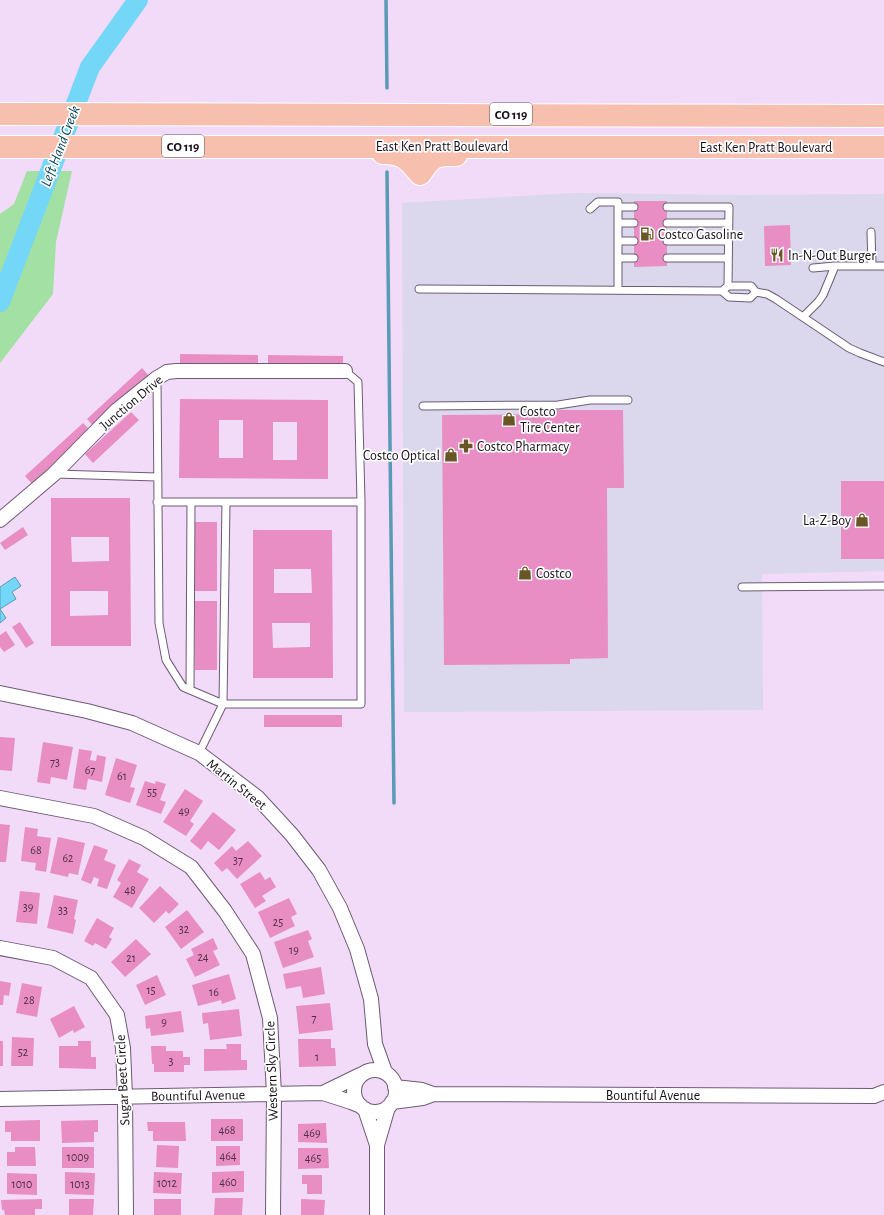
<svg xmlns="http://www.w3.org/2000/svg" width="884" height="1215" viewBox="0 0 884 1215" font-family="'Alegreya Sans',sans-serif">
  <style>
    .commercial { fill: #dbd7ec }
    .green { fill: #a3e0a3 }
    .water { fill: #75d7f8; stroke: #599bb5 }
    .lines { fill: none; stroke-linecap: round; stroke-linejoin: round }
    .stream { stroke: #599bb5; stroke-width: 3.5 }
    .river { stroke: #75d7f8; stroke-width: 20 }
    .building { fill: #e98ec4; fill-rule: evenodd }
    .lane-casing { stroke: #6d5b74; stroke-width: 9 }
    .street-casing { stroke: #6d5b74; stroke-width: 16 }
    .highway-casing { stroke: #fff; stroke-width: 24 }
    .lane { stroke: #fff; stroke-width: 7 }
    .street { stroke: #fff; stroke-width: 14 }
    .highway { stroke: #f7bfad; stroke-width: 22 }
    .labels { text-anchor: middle; stroke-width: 3.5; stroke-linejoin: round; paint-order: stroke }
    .number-label { font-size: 12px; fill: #4c2f44 }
    .shield { fill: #fff; stroke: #5d575e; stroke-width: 1 }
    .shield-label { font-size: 13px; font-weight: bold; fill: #170f19 }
    .street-label { font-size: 14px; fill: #170f19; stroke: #fff }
    .poi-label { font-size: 14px; fill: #170f19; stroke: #fff; text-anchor: start }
    .water-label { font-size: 15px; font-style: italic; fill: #003f50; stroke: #fff }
  </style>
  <rect width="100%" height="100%" fill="#f1dbf9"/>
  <path class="commercial" d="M574,193L743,195L884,194V571L762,574L763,710L404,712L402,203Z"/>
  <path class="green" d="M27,171H72L56,242L53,294L0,363V214L14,204Z"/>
  <path class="water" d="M15,577L21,586L12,592L16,599L0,609L6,618L0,623V587Z"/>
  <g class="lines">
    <path class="stream" d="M386,0L387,88
      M387,172L394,803"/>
    <path class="river" d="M0,302L90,67L138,0"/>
  </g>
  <path class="building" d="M634,201H667V266L634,267Z
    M790,225L791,265L765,266L764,226Z
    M180,354L258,355V366H180Z
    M268,355L343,356V368L268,367Z
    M142,368L150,377L95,428L87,419Z
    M180,399L328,400V479L179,478ZM219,420H243V458H219ZM273,422H297V460H273Z
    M551,410H623L624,488H607L608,658L570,659V664L444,665L442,415L551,414Z
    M131,412L139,420L93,463L85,454Z
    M83,423L91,431L33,485L25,476Z
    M841,481H884V559H841Z
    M51,498H130L131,646H51ZM71,537H109V561L72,562ZM70,591H108V615L70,616Z
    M195,522H217V591H195Z
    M23,527L28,535L5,550L0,543Z
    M253,530H332L333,678H253ZM274,569H311L312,593H274ZM272,623H310V647L273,648Z
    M195,601H217V670H195Z
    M20,622L34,643L26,648L12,627Z
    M6,631L15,645L4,652L0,647V635Z
    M264,715H342V727H264Z
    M0,737L15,738L12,771L0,770Z
    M43,742L73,747L67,780L51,777L50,784L37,782Z
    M79,749L92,751L90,760L96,761L97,755L106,757L102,782L88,779L86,790L73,788Z
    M116,758L137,765L130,787L135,788L130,803L105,795Z
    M145,781L155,784L156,781L166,784L160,800L166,802L161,814L136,805Z
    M185,789L203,801L190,821L194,824L186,836L163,822Z
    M213,812L236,830L219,850L208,841L201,850L190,841Z
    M0,824L10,825L6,862H0Z
    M25,827L38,829L37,836L51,838L46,872L35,870L36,863L21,861Z
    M58,837L85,843L78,875L69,873L68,877L50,873Z
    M248,841L262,856L237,879L227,868L222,872L214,863L232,846L236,851Z
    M94,845L108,850L104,860L116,865L107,889L97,886L99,879L94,877L91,884L81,880Z
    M129,859L141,865L137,872L149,879L132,908L113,897L121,883L117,880Z
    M260,872L265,880L270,877L276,887L262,896L266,901L255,908L240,884Z
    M160,886L179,904L169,914L166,911L154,923L139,908Z
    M20,891L40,893L37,924L16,922Z
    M54,895L78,900L74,919L76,920L73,934L47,928Z
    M289,898L297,914L291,917L295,926L270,938L258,912Z
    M187,910L204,932L181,949L165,927Z
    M97,918L114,928L109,937L112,939L106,949L95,943L93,946L84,941Z
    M308,930L312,939L308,941L314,957L283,968L274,942Z
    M213,938L218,949L213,951L220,965L195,977L186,959L194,955L191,949Z
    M136,939L151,954L125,977L111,962Z
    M321,967L325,994L303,998L301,986L286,989L283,974Z
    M229,974L236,999L222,1004L221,1000L198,1006L192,985Z
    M157,975L166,995L145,1005L136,985Z
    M0,981L11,983L9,996L4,995L3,1005H0Z
    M22,983L42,987L37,1017L16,1013Z
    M330,1003L333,1030L299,1034L296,1006Z
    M74,1006L85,1027L74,1033L73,1030L59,1038L50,1019Z
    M239,1009L242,1036L210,1040L208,1023L203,1024L202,1013Z
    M181,1011L184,1032L151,1036L150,1028L146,1029L145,1016Z
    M12,1037L34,1038L33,1066H11Z
    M298,1039H331V1048H335L336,1066L299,1067Z
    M0,1041H3V1066H0Z
    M78,1041H91V1057H96V1069L59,1068V1046H78Z
    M226,1044H241V1060H247V1070L204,1071V1049H227Z
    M151,1046H166V1051H183V1057H190V1065H184V1072H154V1064H152Z
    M211,1119H243V1141H211Z
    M40,1120V1141H11V1132H5V1121Z
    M98,1120V1132H94V1142L62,1143L61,1121Z
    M147,1122H185L186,1141H153V1131H148Z
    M326,1123L327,1143L298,1142V1124Z
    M157,1145L179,1146L178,1168L156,1167Z
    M216,1146H240V1165L216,1166Z
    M15,1147H35L36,1166H7V1152H15Z
    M62,1147H94V1168H62Z
    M298,1148H328L329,1168L298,1169Z
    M244,1171V1192L212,1193V1172Z
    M65,1172L95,1173L94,1195L65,1194Z
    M154,1172L182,1173L181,1194L153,1193Z
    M7,1173L37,1174V1195L7,1194Z
    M302,1175H322V1194H307V1184H302Z
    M215,1198H243L242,1215H214Z
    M42,1199V1209H35V1215H5L4,1210H2L1,1200Z
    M69,1199H94L93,1215H69Z
    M154,1199H181V1215H154Z
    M301,1199L325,1200L324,1215H301Z"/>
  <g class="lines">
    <g class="lane-casing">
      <path id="lane" d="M618,207H634
        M667,207H729L728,286
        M590,209L598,202H618V290
        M618,223H634
        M667,223H728
        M871,232L872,266
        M618,241H634
        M667,241H728
        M618,258H634
        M667,258H728
        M813,268L835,266
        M419,289L722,291L728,286H751L756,292L767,294L776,299L849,348L860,353L884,362
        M722,291L729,297L750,298L756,292
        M803,317L818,302L823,295L835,266H884
        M157,379L159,623L166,660L183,687L223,704H361V502L358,382L345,371
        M423,406L558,405L590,400H628
        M55,474L157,477
        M157,502H361
        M742,587L884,586
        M190,690L191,502
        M199,753L223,704L226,502"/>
    </g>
    <g class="street-casing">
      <path id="street" d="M0,520L54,474L116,411L157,378L167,372L176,371H345
        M0,693L87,711L132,723L199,753L257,797L292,835L319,870L340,908L357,949L371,999L375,1044L385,1072
        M0,798L94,816L144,838L191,867L225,911L253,954L270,1018L274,1094L273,1215
        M0,948L53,958L91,978L117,1015L123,1048L125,1097L126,1215
        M354 1091a21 21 0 1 1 42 0a21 21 0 1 1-42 0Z
        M395,1087L422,1090L433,1094L874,1096L884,1092
        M323,1093L360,1075
        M0,1099L323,1093L351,1102L361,1106
        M392,1102L423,1098L431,1095
        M365,1109L377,1145
        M377,1215V1145L388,1107"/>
    </g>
    <g class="highway-casing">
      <path id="highway" d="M0,114L884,116
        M0,147H884
        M383,153C403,153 408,159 420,174C433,156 433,155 456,155"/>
    </g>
    <use href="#lane" class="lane"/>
    <use href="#street" class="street"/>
    <use href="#highway" class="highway"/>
  </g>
  <defs>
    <g id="fuel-bare" transform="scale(1.08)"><path d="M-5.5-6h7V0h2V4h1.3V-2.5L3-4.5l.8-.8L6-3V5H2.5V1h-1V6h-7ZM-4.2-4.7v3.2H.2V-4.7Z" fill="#6a5624" stroke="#fff" stroke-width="2.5" paint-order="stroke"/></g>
    <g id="restaurant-bare" transform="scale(1.08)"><path d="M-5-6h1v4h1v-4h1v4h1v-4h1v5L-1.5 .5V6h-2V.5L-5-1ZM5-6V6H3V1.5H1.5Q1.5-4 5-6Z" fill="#6a5624" stroke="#fff" stroke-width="2.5" paint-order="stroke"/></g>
    <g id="shop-bare" transform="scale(1.08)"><path d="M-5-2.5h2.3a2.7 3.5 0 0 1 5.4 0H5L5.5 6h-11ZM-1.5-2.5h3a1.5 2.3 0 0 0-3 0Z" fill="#6a5624" stroke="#fff" stroke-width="2.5" paint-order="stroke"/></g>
    <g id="pharmacy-bare" transform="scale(1.08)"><path d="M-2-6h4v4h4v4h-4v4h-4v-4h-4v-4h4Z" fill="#6a5624" stroke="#fff" stroke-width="2.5" paint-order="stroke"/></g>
  </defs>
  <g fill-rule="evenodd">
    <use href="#fuel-bare" x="647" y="234"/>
    <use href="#restaurant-bare" x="777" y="255"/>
    <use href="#shop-bare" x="509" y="419"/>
    <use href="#pharmacy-bare" x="466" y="446"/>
    <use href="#shop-bare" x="451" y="455"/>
    <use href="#shop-bare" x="862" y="520"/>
    <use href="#shop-bare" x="525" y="573"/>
  </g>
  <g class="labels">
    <g class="number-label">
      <text x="55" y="766">73</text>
      <text x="90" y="774">67</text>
      <text x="122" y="780">61</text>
      <text x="152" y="796">55</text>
      <text x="184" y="815">49</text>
      <text x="36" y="854">68</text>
      <text x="68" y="862">62</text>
      <text x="238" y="864">37</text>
      <text x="130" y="894">48</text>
      <text x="28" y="911">39</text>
      <text x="63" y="914">33</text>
      <text x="278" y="926">25</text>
      <text x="184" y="933">32</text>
      <text x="294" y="954">19</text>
      <text x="203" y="961">24</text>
      <text x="131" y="962">21</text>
      <text x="151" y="994">15</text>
      <text x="214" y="996">16</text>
      <text x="29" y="1004">28</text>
      <text x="314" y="1022">7</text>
      <text x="164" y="1026">9</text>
      <text x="23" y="1056">52</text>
      <text x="317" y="1061">1</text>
      <text x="171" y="1065">3</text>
      <text x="227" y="1134">468</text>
      <text x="312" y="1137">469</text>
      <text x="228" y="1160">464</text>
      <text x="78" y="1161">1009</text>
      <text x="313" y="1162">465</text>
      <text x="228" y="1186">460</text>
      <text x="167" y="1187">1012</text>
      <text x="22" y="1188">1010</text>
      <text x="80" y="1188">1013</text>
    </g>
    <g class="shield">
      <rect x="490" y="103" width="42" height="22" rx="3"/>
      <rect x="162" y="135" width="42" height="22" rx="3"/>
    </g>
    <g class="shield-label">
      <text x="511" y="119">CO 119</text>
      <text x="183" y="151">CO 119</text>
    </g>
    <g class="street-label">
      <text x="442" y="151">East Ken Pratt Boulevard</text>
      <text x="766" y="152">East Ken Pratt Boulevard</text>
      <text transform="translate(131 402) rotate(-40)" y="5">Junction Drive</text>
      <text transform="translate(237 784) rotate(39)" y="5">Martin Street</text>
      <text transform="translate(271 1071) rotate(-92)" y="5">Western Sky Circle</text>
      <text transform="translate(122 1080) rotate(-93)" y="5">Sugar Beet Circle</text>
      <text transform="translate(198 1095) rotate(-1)" y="5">Bountiful Avenue</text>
      <text x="653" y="1100">Bountiful Avenue</text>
    </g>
    <g class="poi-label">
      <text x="658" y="239">Costco Gasoline</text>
      <text x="788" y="260">In-N-Out Burger</text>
      <text x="520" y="416">Costco<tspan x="520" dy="16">Tire Center</tspan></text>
      <text x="477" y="451">Costco Pharmacy</text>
      <text x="440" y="460" text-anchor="end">Costco Optical</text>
      <text x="851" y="525" text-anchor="end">La-Z-Boy</text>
      <text x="536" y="578">Costco</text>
    </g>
    <g class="water-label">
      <text transform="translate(60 146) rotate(-69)" y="5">Left Hand Creek</text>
    </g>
  </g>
</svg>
